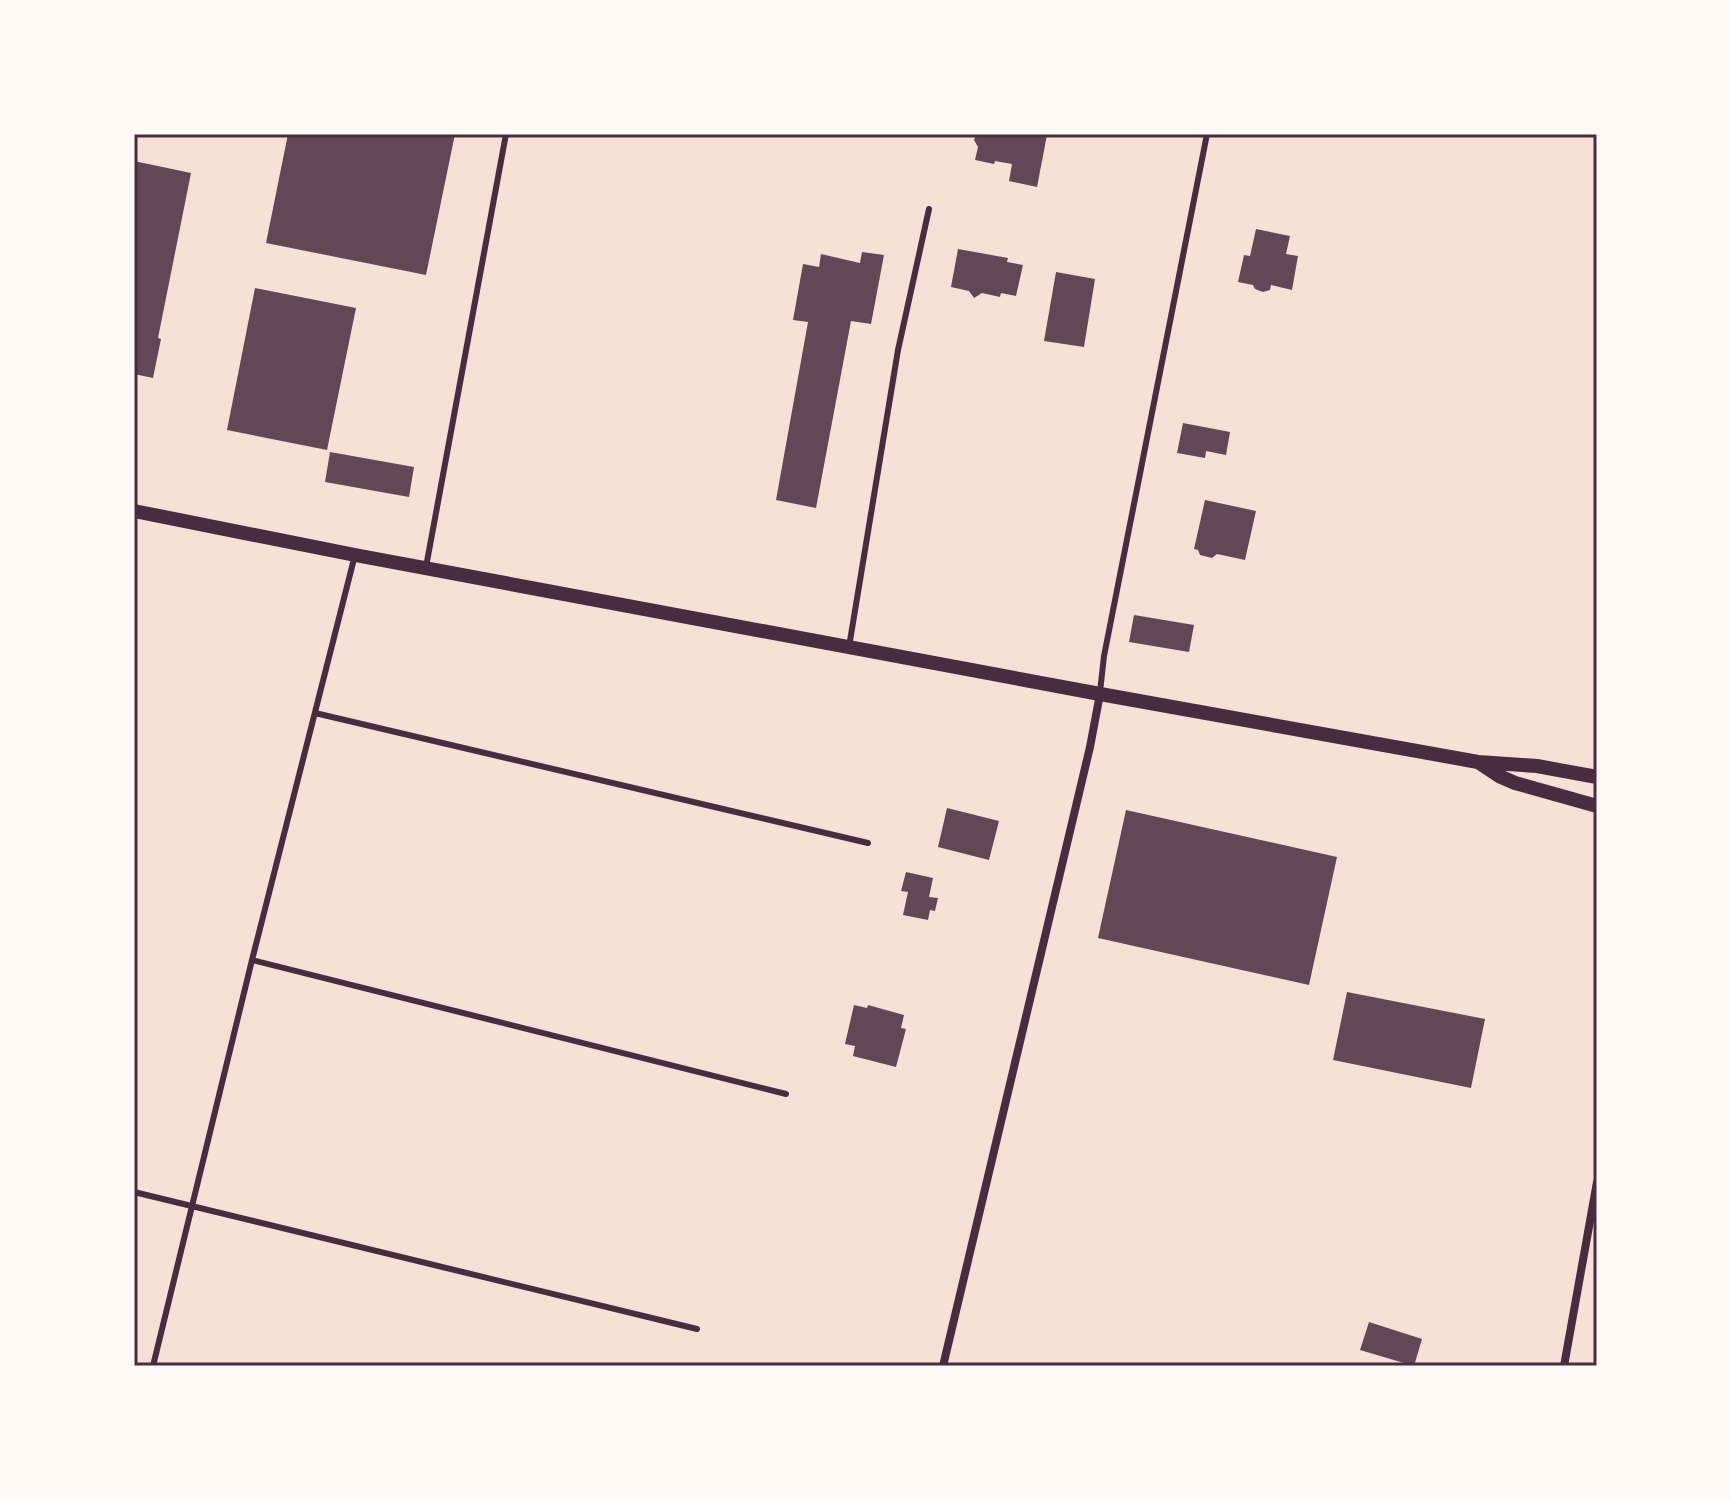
<svg xmlns="http://www.w3.org/2000/svg" width="1731" height="1500" viewBox="0 0 1731 1500" font-family="Commissioner,sans-serif">
  <style>
    .building { fill: #644757 }
    .lines { fill: none; stroke-linecap: round; stroke-linejoin: round }
    .service { stroke: #4a2c40; stroke-width: 6 }
    .minor { stroke: #4a2c40; stroke-width: 8 }
    .tertiary { stroke: #4a2c40; stroke-width: 14 }
    .neatline { fill: none; stroke: #4a2c40; stroke-width: 3 }
  </style>
  <rect width="100%" height="100%" fill="#f7e1d7"/>
  <path class="building" d="M288,134H455L426,275L266,243Z
    M976,134L1047,135L1037,187L1009,181L1012,164L995,161L994,164L975,160L978,147L974,140Z
    M134,161L191,173L158,338L161,339L153,378L134,374Z
    M1256,229L1290,236L1286,254L1298,256L1292,290L1271,285L1270,290L1263,292L1255,289L1253,285L1238,282L1244,255L1250,256Z
    M958,249L1008,258L1007,262L1023,265L1016,296L1001,293L1000,297L982,293L974,298L969,291L951,287Z
    M862,252L884,255L871,324L851,321L816,508L776,500L808,322L793,320L803,264L819,267L821,254L860,263Z
    M1056,272L1095,279L1084,347L1044,341Z
    M255,288L356,308L327,450L227,430Z
    M1183,423L1230,432L1226,455L1206,451L1205,458L1177,453Z
    M330,452L414,467L409,497L325,482Z
    M1205,500L1256,511L1245,560L1217,554L1212,558L1200,555L1198,550L1194,549Z
    M1134,615L1194,625L1189,652L1129,642Z
    M947,808L999,821L989,860L938,847Z
    M1126,810L1337,857L1309,985L1098,938Z
    M906,872L933,878L929,897L938,898L935,911L930,910L928,920L903,915L908,892L901,891Z
    M1347,992L1485,1019L1471,1088L1333,1060Z
    M854,1005L867,1008L868,1005L904,1015L901,1028L906,1029L896,1067L853,1056L855,1046L845,1044Z
    M1369,1322L1422,1339L1414,1366L1360,1350Z"/>
  <g class="lines">
    <path class="service" d="M426,567L506,134
      M849,647L898,350L929,209
      M1100,692L1104,656L1207,134
      M315,713L868,843
      M252,960L786,1094
      M134,1192L697,1329
      M153,1366L252,960L355,555"/>
    <path class="minor" d="M943,1366L1090,747L1100,694
      M1564,1366L1597,1182"/>
    <path class="tertiary" d="M134,511L355,555L1100,694L1478,762L1537,766L1597,777
      M1478,762L1499,776L1515,783L1597,806"/>
  </g>
  <rect width="1731" height="1500" fill="none" stroke="#fffaf5" stroke-width="272"/>
  <rect x="136" y="136" width="1459" height="1228" class="neatline"/>
</svg>
